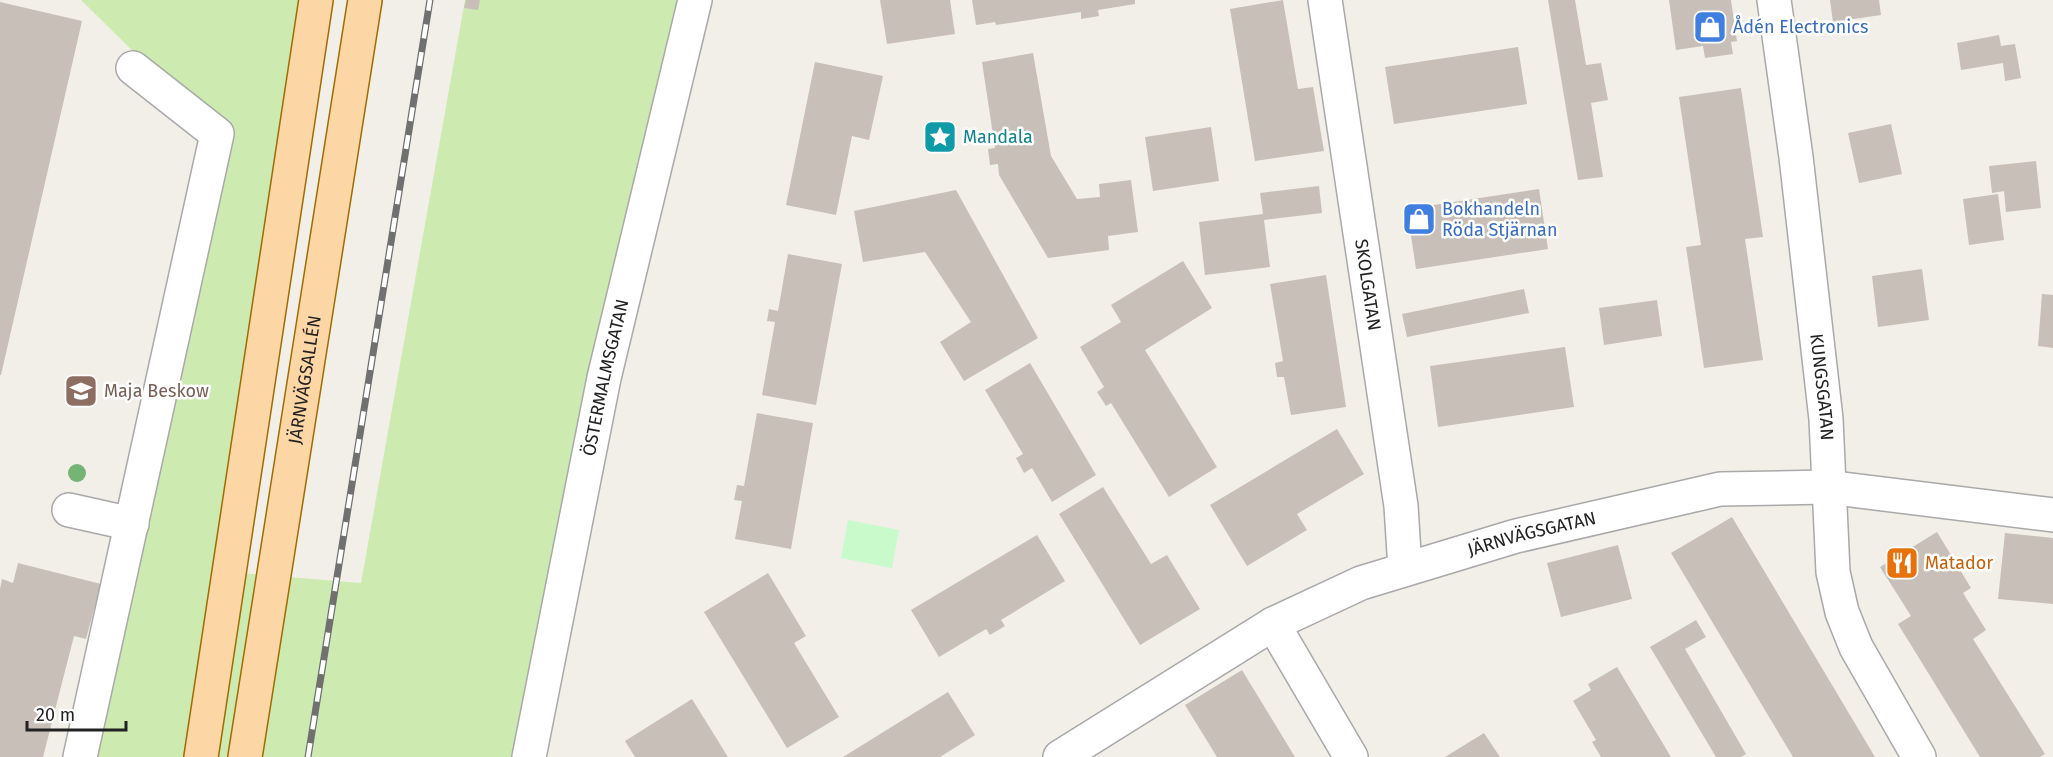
<svg xmlns="http://www.w3.org/2000/svg" width="2053" height="757" viewBox="0 0 2053 757" font-family="'Fira Sans',sans-serif">
  <style>
    .grass { fill: #cdebb0 }
    .park { fill: #c8facc }
    .building { fill: #c7bfb8 }
    .lines { fill: none; stroke-linecap: round; stroke-linejoin: round }
    .minor-casing { stroke: #a9a9a9; stroke-width: 36 }
    .major-casing { stroke: #a06b00; stroke-width: 36 }
    .minor { stroke: #fff; stroke-width: 33 }
    .major { stroke: #fcd6a4; stroke-width: 33 }
    .rail-casing { stroke: #707070; stroke-width: 7 }
    .rail { stroke: #fff; stroke-width: 4.5; stroke-dasharray: 14; stroke-linecap: butt }
    .tree { fill: #74b475 }
    .labels { text-anchor: middle; stroke-width: 5; stroke-linejoin: round; paint-order: stroke }
    .shop-label { font-size: 18px; fill: #366cbe; stroke: #fff; text-anchor: start }
    .culture-label { font-size: 18px; fill: #0d838f; stroke: #fff; text-anchor: start }
    .street-label { font-size: 18px; fill: #222; stroke: #fff }
    .education-label { font-size: 18px; fill: #785e54; stroke: #fff; text-anchor: start }
    .food-label { font-size: 18px; fill: #c56008; stroke: #fff; text-anchor: start }
  </style>
  <rect width="100%" height="100%" fill="#f2efe9"/>
  <path class="grass" d="M81,0H316L228,572L361,583L465,0H695L529,757H80L217,134Z"/>
  <path class="park" d="M848,520L899,530L892,568L841,558Z"/>
  <path class="building" d="M466,0H480L478,10L464,8Z
    M880,0H950L955,34L887,44Z
    M972,0H1135V4L1098,10L1099,16L1081,19V12L996,25L995,22L976,25Z
    M1283,0L1298,89L1313,87L1324,151L1255,161L1230,9Z
    M1548,0H1575L1586,65L1601,63L1608,100L1591,103L1603,177L1578,180Z
    M1669,0H1731L1737,41L1731,42L1733,54L1705,58L1703,46L1676,50Z
    M1830,0H1879L1881,15L1833,22Z
    M0,2L82,21L1,375H0Z
    M1999,35L2001,46L2015,44L2021,78L2005,81L2003,63L1961,70L1957,43Z
    M1518,47L1527,104L1394,124L1385,67Z
    M1033,53L1051,156L1077,199L1100,197L1099,184L1131,180L1138,232L1108,236L1109,250L1048,258L999,175L998,164L990,165L988,149L995,148L982,62Z
    M815,62L883,76L869,140L852,136L836,215L786,205Z
    M1741,88L1763,237L1745,239L1763,360L1704,368L1686,247L1701,245L1679,97Z
    M1891,124L1902,174L1859,183L1848,133Z
    M1211,127L1219,181L1153,191L1145,137Z
    M2036,161L2041,208L2006,212L2004,191L1992,193L1989,166Z
    M1319,186L1322,213L1264,220L1270,267L1205,275L1199,222L1263,214L1260,193Z
    M1539,189L1548,249L1416,269L1407,209Z
    M956,190L1038,338L964,381L940,342L971,322L925,252L863,262L854,211Z
    M1998,194L2004,240L1969,245L1963,199Z
    M788,254L842,264L816,405L762,395L775,322L767,321L769,309L778,311Z
    M1183,261L1212,308L1145,350L1217,467L1169,497L1111,403L1106,406L1097,392L1104,387L1080,347L1121,322L1111,305Z
    M1922,269L1929,320L1878,327L1872,276Z
    M1326,275L1346,407L1291,415L1284,377H1277L1275,363L1283,361L1270,284Z
    M1524,289L1529,313L1407,337L1402,314Z
    M2042,294L2053,295V348L2038,346Z
    M1657,300L1662,336L1604,345L1599,308Z
    M1565,347L1574,407L1438,427L1430,366Z
    M1030,363L1096,475L1052,502L1032,468L1024,473L1016,458L1023,454L985,390Z
    M757,413L813,423L791,549L735,539L742,501L734,500L737,485L744,486Z
    M1337,429L1364,474L1297,514L1307,530L1247,566L1210,505Z
    M1103,487L1151,564L1167,555L1200,609L1140,645L1059,514Z
    M1732,517L1841,700L1875,757H1793L1671,553Z
    M1937,532L1971,588L1963,593L1986,630L1973,639L2045,754L2040,757H1980L1898,624L1911,616L1880,567Z
    M2005,533L2053,538V604L1998,599Z
    M1037,535L1065,581L1001,620L1005,626L990,635L986,629L939,657L911,610Z
    M1618,545L1632,599L1561,617L1547,563Z
    M18,563L101,584L86,639L74,636L43,757H0V589L2,579L13,583Z
    M768,573L806,636L794,643L839,717L787,748L704,612Z
    M1696,620L1706,637L1685,649L1746,754L1741,757H1716L1650,647Z
    M1617,667L1671,757H1601L1592,742L1596,740L1573,701L1591,690L1588,684Z
    M1242,670L1295,757H1217L1185,705Z
    M948,692L975,735L940,757H843Z
    M692,699L728,757H635L625,741Z
    M1484,733L1500,757H1445Z"/>
  <g class="lines">
    <g class="minor-casing">
      <g id="minor">
        <path id="s1" d="M1325,0L1401,506L1405,569"/>
        <path id="s2" d="M1774,0L1796,157L1826,419L1833,572L1842,612L1856,647L1919,757"/>
        <path d="M69,510L132,524"/>
        <path d="M1273,624L1351,757"/>
        <path d="M80,757L217,134L133,68"/>
        <path id="s3" d="M529,757L604,378L695,0"/>
        <path id="s4" d="M1060,757L1273,624L1361,583L1516,536L1720,489L1827,487L2053,515"/>
      </g>
    </g>
    <g class="major-casing">
      <g id="major">
        <path d="M201,757L316,0"/>
        <path id="s5" d="M245,757L365,0"/>
      </g>
    </g>
    <use href="#minor" class="minor"/>
    <use href="#major" class="major"/>
    <g class="rail-casing">
      <path id="rail" d="M308,757L430,0"/>
    </g>
    <use href="#rail" class="rail"/>
  </g>
  <circle class="tree" cx="77" cy="473" r="9"/>
  <defs>
    <g id="shop-square" transform="scale(1.725)"><rect x="-9" y="-9" width="18" height="18" rx="4" fill="#3f7fe0" stroke="#fff"/><path d="M-5-2.5h2.3a2.7 3.5 0 0 1 5.4 0H5L5.5 6h-11ZM-1.5-2.5h3a1.5 2.3 0 0 0-3 0Z" fill="#fff"/></g>
    <g id="sight-square" transform="scale(1.725)"><rect x="-9" y="-9" width="18" height="18" rx="4" fill="#0f9aa8" stroke="#fff"/><path d="M0-6L1.8-2.2L6-1.7L2.9 1.2L3.7 5.4L0 3.3L-3.7 5.4L-2.9 1.2L-6-1.7L-1.8-2.2Z" fill="#fff"/></g>
    <g id="school-square" transform="scale(1.725)"><rect x="-9" y="-9" width="18" height="18" rx="4" fill="#8d6e63" stroke="#fff"/><path d="M0-5L7-2L0 1L-7-2ZM-4 1L0 2.5L4 1V4Q0 6-4 4Z" fill="#fff"/></g>
    <g id="restaurant-square" transform="scale(1.725)"><rect x="-9" y="-9" width="18" height="18" rx="4" fill="#e8710a" stroke="#fff"/><path d="M-5-6h1v4h1v-4h1v4h1v-4h1v5L-1.5 .5V6h-2V.5L-5-1ZM5-6V6H3V1.5H1.5Q1.5-4 5-6Z" fill="#fff"/></g>
  </defs>
  <g fill-rule="evenodd">
    <use href="#shop-square" x="1710" y="27"/>
    <use href="#sight-square" x="940" y="137"/>
    <use href="#shop-square" x="1419" y="219"/>
    <use href="#school-square" x="81" y="391"/>
    <use href="#restaurant-square" x="1902" y="563"/>
  </g>
  <g class="labels">
    <g class="shop-label">
      <text x="1733" y="33">Ådén Electronics</text>
      <text x="1442" y="215">Bokhandeln<tspan x="1442" dy="21">Röda Stjärnan</tspan></text>
    </g>
    <g class="culture-label">
      <text x="963" y="143">Mandala</text>
    </g>
    <g class="street-label">
      <text dy="6" stroke="none"><textPath href="#s1" startOffset="288">SKOLGATAN</textPath></text>
      <text dy="6" stroke="none"><textPath href="#s3" startOffset="387">ÖSTERMALMSGATAN</textPath></text>
      <text dy="6" stroke="none"><textPath href="#s5" startOffset="382">JÄRNVÄGSALLÉN</textPath></text>
      <text dy="6" stroke="none"><textPath href="#s2" startOffset="390">KUNGSGATAN</textPath></text>
      <text dy="6" stroke="none"><textPath href="#s4" startOffset="526">JÄRNVÄGSGATAN</textPath></text>
    </g>
    <g class="education-label">
      <text x="104" y="397">Maja Beskow</text>
    </g>
    <g class="food-label">
      <text x="1925" y="569">Matador</text>
    </g>
  </g>
  <path d="M27 721v9h99v-9" fill="none" stroke="#222222" stroke-width="3"/>
  <text x="36" y="721" font-size="18" fill="#222222" stroke="#ffffff" stroke-width="4.5" paint-order="stroke">20 m</text>
</svg>
